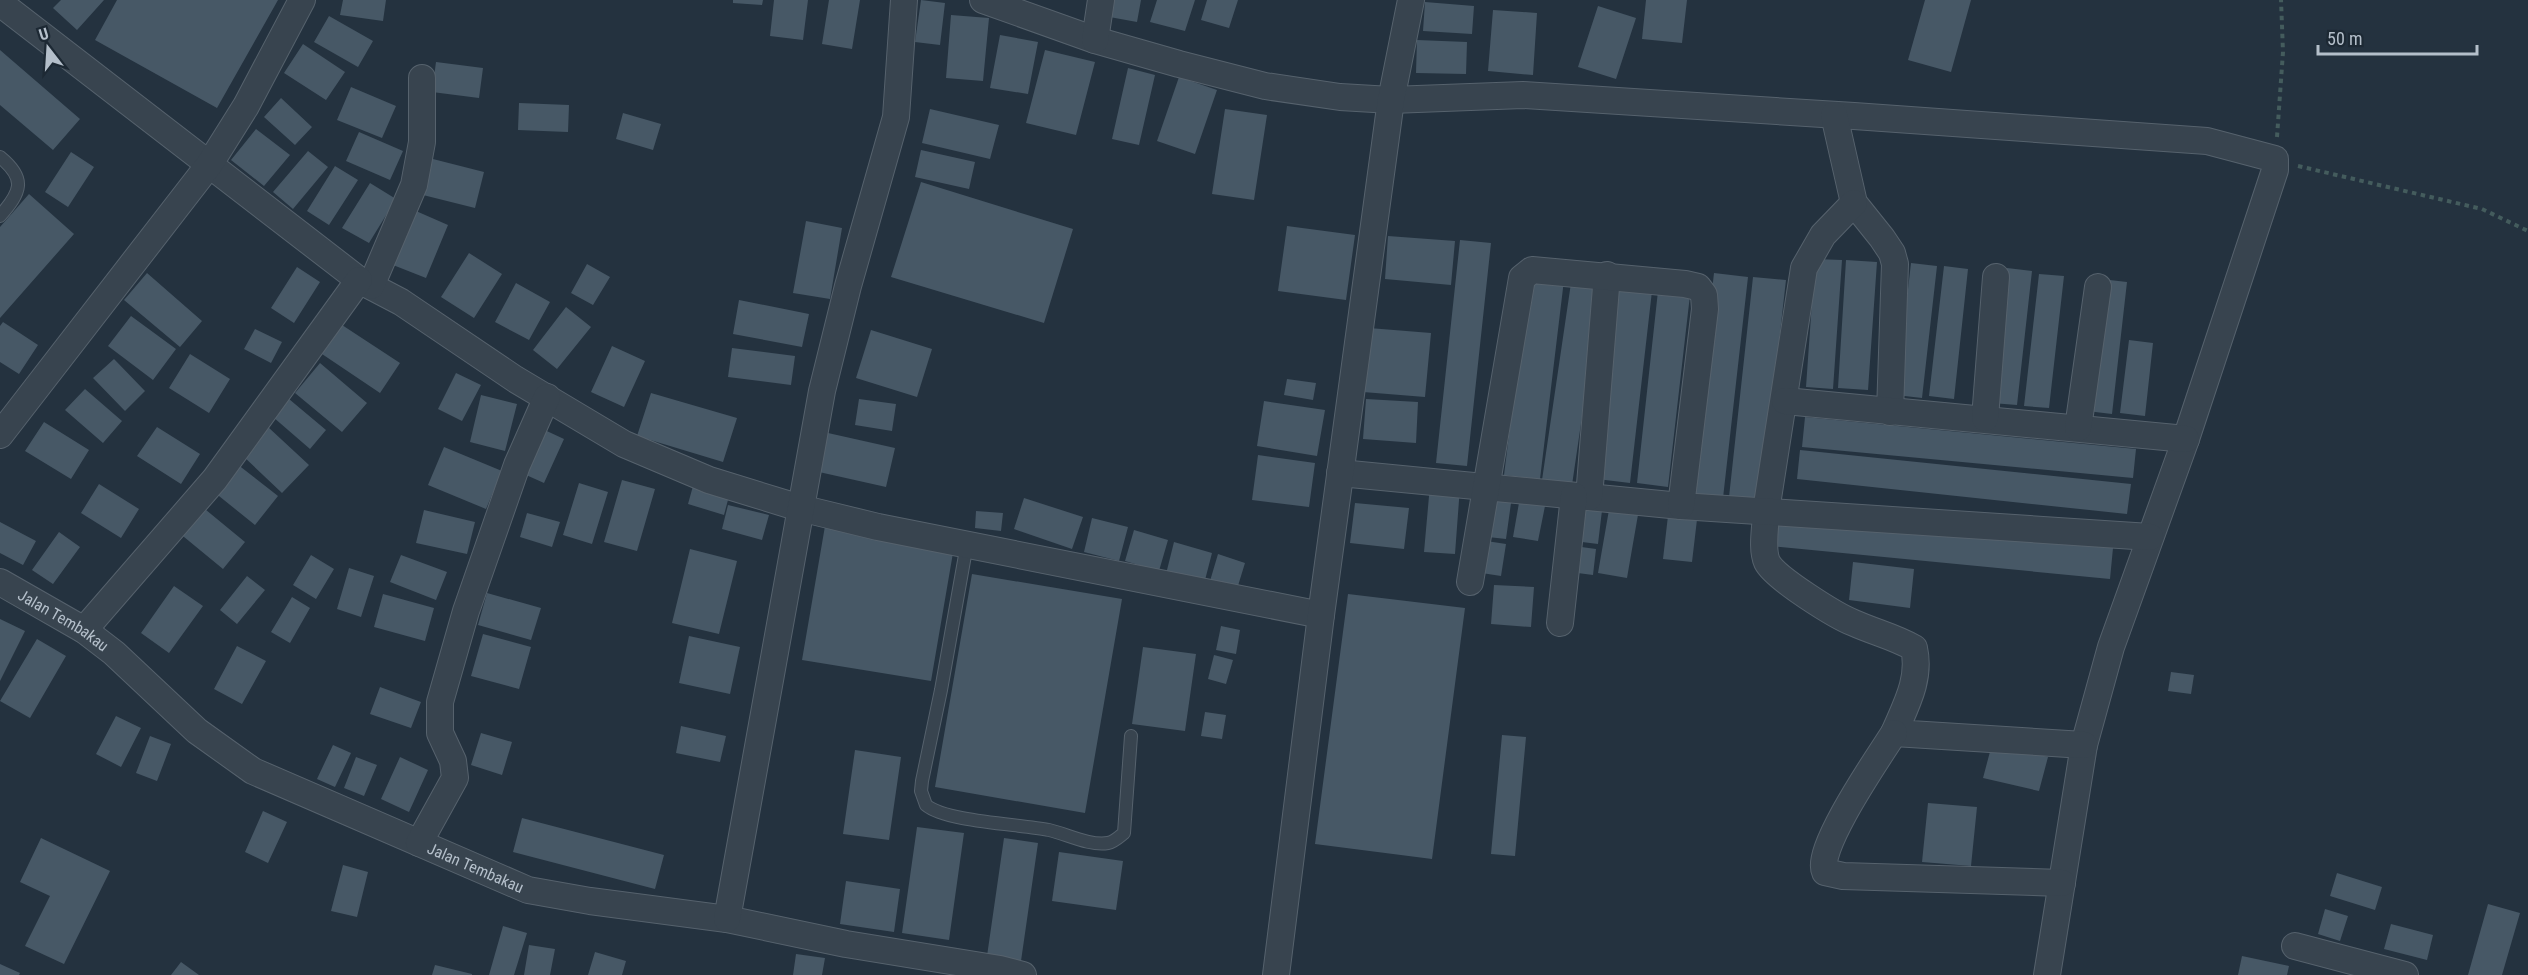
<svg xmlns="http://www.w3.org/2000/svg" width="2528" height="975" viewBox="0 0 2528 975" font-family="'Roboto Condensed',sans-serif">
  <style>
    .building { fill: #475866 }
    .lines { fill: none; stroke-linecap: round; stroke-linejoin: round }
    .lane-casing { stroke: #56626d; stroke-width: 14 }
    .street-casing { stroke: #56626d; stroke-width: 28 }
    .path { stroke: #445c5d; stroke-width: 4; stroke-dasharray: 4.5 4.5; stroke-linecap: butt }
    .lane { stroke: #38444f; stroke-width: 12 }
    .street { stroke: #38444f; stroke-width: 26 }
    .labels { text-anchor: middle; stroke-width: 6; stroke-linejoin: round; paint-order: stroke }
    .street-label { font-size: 16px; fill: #b4bfca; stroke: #1d2934 }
  </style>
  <rect width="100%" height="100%" fill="#24323f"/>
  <path class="building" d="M61,0H104L77,30L53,8Z
    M117,0H278L217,108L95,40Z
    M343,0H386L383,21L340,15Z
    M733,0H763L762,5L733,3Z
    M774,0H808L803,40L770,36Z
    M829,0H860L852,49L822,44Z
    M921,0L945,3L940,45L915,42Z
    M1108,0H1141L1137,22L1104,16Z
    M1157,0H1195L1185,31L1150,22Z
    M1207,0H1238L1229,28L1201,20Z
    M1646,0H1687L1682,43L1642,39Z
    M1925,0H1971L1951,72L1908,60Z
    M1425,2L1474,6L1472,34L1423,31Z
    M1598,6L1636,18L1616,79L1578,67Z
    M1493,10L1537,13L1533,75L1488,71Z
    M951,15L989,18L983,81L946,78Z
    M329,16L373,41L358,67L314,42Z
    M1000,35L1038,42L1028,94L990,88Z
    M1417,40L1467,42L1466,74L1416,73Z
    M303,44L345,72L326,100L284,73Z
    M0,50L80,119L53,150L0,105Z
    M1045,50L1095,62L1076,135L1026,123Z
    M436,62L483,68L479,98L432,92Z
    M1128,68L1155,75L1139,145L1112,139Z
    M1179,77L1217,90L1195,154L1157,141Z
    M351,87L396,106L382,138L337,120Z
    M281,98L312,127L295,145L264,117Z
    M519,103L569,105L568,132L518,130Z
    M930,109L999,125L990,159L922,143Z
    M1225,109L1267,115L1254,200L1212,194Z
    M623,113L661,124L653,150L616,139Z
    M256,129L290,155L264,186L231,160Z
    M359,132L403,151L390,180L346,161Z
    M921,150L975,162L969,189L915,177Z
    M308,151L328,167L293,209L273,192Z
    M71,152L94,167L68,207L45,192Z
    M429,158L484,172L475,208L419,194Z
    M335,166L358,180L329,225L307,211Z
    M921,182L1073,229L1044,323L891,277Z
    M370,183L396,199L369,243L342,228Z
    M29,194L74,234L0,318V227Z
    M416,211L448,225L426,278L393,265Z
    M806,221L842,228L830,299L793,293Z
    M1287,226L1355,235L1346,300L1278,291Z
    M1388,236L1455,241L1451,285L1385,279Z
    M1460,240L1491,243L1467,466L1436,463Z
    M469,253L502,274L474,318L441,297Z
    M1815,259L1842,260L1833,389L1806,387Z
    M1846,260L1877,262L1868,390L1838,388Z
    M1911,263L1937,266L1922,398L1896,395Z
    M587,264L610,277L593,305L571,293Z
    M1944,266L1968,269L1954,399L1929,396Z
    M297,267L320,282L294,323L271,308Z
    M2007,268L2032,271L2017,405L1992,403Z
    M147,273L202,321L180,347L124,300Z
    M1714,273L1748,277L1723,498L1689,494Z
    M2039,274L2064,276L2049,408L2024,406Z
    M1529,276L1564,280L1540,479L1504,475Z
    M1753,277L1786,280L1761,500L1729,497Z
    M2101,279L2127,282L2112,414L2087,411Z
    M516,283L550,302L529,340L495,322Z
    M1571,283L1601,287L1572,485L1542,480Z
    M1618,288L1652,291L1630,483L1597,479Z
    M1658,291L1690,295L1668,487L1637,483Z
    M739,300L809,314L802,347L733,334Z
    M566,307L591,327L557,369L533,350Z
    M131,316L176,349L153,380L108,346Z
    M3,322L38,345L19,374L0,362V326Z
    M342,325L400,363L380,393L322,354Z
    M1369,328L1431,333L1425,397L1363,392Z
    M255,329L282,342L271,363L244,349Z
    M871,330L932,349L917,397L856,378Z
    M2129,340L2153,343L2145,416L2120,413Z
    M612,346L645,361L624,407L591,392Z
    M732,348L795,356L791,385L728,377Z
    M190,354L230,379L209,413L169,388Z
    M114,359L145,391L125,411L93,378Z
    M320,363L367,403L342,432L295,393Z
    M456,373L481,385L462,421L438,409Z
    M1287,379L1316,383L1313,400L1284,395Z
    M85,389L122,421L103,443L65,410Z
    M651,393L737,418L723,462L637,436Z
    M481,395L517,404L505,451L470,442Z
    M289,399L326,430L310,449L273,417Z
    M859,399L896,404L892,431L855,425Z
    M1366,399L1418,402L1416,443L1363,439Z
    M1264,401L1325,410L1317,456L1257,446Z
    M1805,417L2136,449L2133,478L1802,447Z
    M44,422L89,450L71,479L25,451Z
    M536,426L564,439L544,483L515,470Z
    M157,427L200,454L181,484L137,456Z
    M268,427L309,465L282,493L242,455Z
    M828,433L895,448L886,487L819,472Z
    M444,447L502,471L486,509L428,485Z
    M1800,450L2131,484L2127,514L1797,479Z
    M1258,455L1315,463L1309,507L1252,500Z
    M237,464L278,496L255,525L214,492Z
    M622,480L655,489L637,551L604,542Z
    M579,483L608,492L592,544L563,535Z
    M99,484L139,509L121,538L81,513Z
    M1430,485L1460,487L1455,554L1424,552Z
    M693,486L729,496L724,515L688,504Z
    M1486,492L1512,496L1506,539L1479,536Z
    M1520,497L1546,501L1538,541L1513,537Z
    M1024,498L1083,517L1072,549L1014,529Z
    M1580,499L1603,502L1598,544L1574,541Z
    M1355,503L1409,508L1404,549L1350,543Z
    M1610,504L1639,509L1627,578L1598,573Z
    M200,505L245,542L223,569L178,532Z
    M728,505L769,515L762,540L722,529Z
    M1669,507L1698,511L1692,562L1663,559Z
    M424,510L475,522L467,554L416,543Z
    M976,511L1003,513L1001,531L975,528Z
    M527,513L560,522L552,547L520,537Z
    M1774,516L2113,548L2110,579L1771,546Z
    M1092,518L1128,527L1119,561L1084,552Z
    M0,522L36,541L23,565L0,553Z
    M825,526L954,547L931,681L802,660Z
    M1134,530L1168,540L1159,571L1125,561Z
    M59,532L80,547L53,584L32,570Z
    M1480,540L1506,544L1501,576L1475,572Z
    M1174,542L1212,553L1204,584L1166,574Z
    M1574,546L1596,549L1593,575L1570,572Z
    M690,549L737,561L719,634L672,623Z
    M1218,554L1245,563L1237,589L1210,581Z
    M311,555L334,569L316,599L293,585Z
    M401,555L447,572L436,600L390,582Z
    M1853,562L1914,569L1910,608L1849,600Z
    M349,568L374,576L361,617L337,609Z
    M972,574L1122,599L1085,813L935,787Z
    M247,576L265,590L237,624L220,610Z
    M1494,585L1534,587L1531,627L1491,624Z
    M174,586L203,606L169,653L141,633Z
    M487,593L541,608L531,640L478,625Z
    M383,594L434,608L425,641L374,627Z
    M1348,594L1465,608L1432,859L1315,844Z
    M292,597L310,608L290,643L271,632Z
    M0,619L25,631L0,681Z
    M1221,626L1240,630L1236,654L1216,650Z
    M483,634L531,647L519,689L471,676Z
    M689,636L740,647L730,694L679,683Z
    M37,639L66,656L30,718L0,701Z
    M237,646L266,661L242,704L214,689Z
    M1143,647L1196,654L1185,731L1132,724Z
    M1214,655L1233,660L1226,684L1208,679Z
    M2171,672L2194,675L2191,694L2168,691Z
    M380,687L421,702L411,728L370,714Z
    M1205,712L1226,715L1222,739L1201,736Z
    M116,716L141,728L121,767L96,754Z
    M681,726L726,736L720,762L676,753Z
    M481,733L512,742L502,775L471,765Z
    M1502,735L1526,737L1515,856L1491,854Z
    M150,736L171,744L157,781L136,773Z
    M1992,744L2048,757L2039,791L1983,778Z
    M333,745L351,753L335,787L317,779Z
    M855,750L901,757L889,840L843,834Z
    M356,757L377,765L364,796L344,788Z
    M400,757L428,770L409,812L381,799Z
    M1928,803L1977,807L1971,866L1922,862Z
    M263,811L287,822L268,863L245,852Z
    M522,818L664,855L655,889L513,852Z
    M917,827L964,833L949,940L902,933Z
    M41,838L110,871L64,964L25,946L50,896L20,882Z
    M1004,838L1038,843L1021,961L987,956Z
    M1059,852L1123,861L1116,910L1052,901Z
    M343,865L368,872L357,917L331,911Z
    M2337,873L2382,887L2375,910L2330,896Z
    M846,881L900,889L894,932L840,924Z
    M2488,904L2520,913L2502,975H2468Z
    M2325,909L2348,916L2340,941L2318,934Z
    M2391,924L2433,935L2427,960L2384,949Z
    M503,926L527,933L514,975H489Z
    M529,945L555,949L550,975H524Z
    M595,952L626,961L622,975H588Z
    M796,954L825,958L822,975H793Z
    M2242,956L2289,966L2287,975H2238Z
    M181,962L199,975H171Z
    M0,964L20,973L19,975H0Z
    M435,965L472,974V975H432Z"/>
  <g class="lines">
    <g class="lane-casing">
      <path id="lane" d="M0,157C27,179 21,192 0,216
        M967,544L941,690L922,781L921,791L926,805C946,822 1020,824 1049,830C1067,834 1089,846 1108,843C1114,842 1119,837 1124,833L1131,736"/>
    </g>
    <g class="street-casing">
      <g id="street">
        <path d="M983,0L1095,40L1179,64L1265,86L1340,97L1391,100L1523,95L1854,116L2207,141L2275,159V170L2186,439L2111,647L2084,745L2047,975"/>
        <path d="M0,3L359,280L401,302L515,379L624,444L709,480L800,508L878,527L1321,615"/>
        <path d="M1095,40L1101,0"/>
        <path d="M1834,115L1854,203L1882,238L1892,253L1895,264L1890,412"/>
        <path d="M1854,203L1823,235L1804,268L1766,511C1766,526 1761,548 1767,562C1775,578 1836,616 1854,623C1874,632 1895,637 1914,648C1921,679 1906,705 1894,733L2084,745"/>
        <path d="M371,286L414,185L422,142V78"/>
        <path d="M1785,401L2186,439"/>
        <path d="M1985,418L1996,277"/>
        <path d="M2078,428L2098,287"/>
        <path d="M0,435L209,165L246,106L302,0"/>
        <path d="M1340,473L1681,506L2150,537"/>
        <path d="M1589,497L1607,275"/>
        <path id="s1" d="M0,582L84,630L114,653L197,731L253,771L528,890L590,901L727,919L846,944L1000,969L1023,975"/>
        <path d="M1470,582L1522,278L1532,270L1685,284L1698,287L1704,295L1705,309L1681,506"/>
        <path d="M1560,623L1574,496"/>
        <path d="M84,630L215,479L359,280"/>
        <path d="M1894,733C1880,755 1814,850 1825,872L1843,876L2062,883"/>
        <path d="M419,843L455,778L453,761L440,733V702L466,611L517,465L547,397"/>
        <path d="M727,919L822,391L848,286L896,117L904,0"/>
        <path d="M2295,946L2405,975"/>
        <path d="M1276,975L1321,615L1391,100L1411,0"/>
      </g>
    </g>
    <path class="path" d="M2277,137L2283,52L2281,0
      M2298,166L2482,209L2528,231"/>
    <use href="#lane" class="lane"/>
    <use href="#street" class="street"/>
  </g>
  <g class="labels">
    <g class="street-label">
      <text dy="6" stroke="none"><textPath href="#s1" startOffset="74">Jalan Tembakau</textPath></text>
      <text dy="6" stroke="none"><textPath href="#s1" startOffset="560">Jalan Tembakau</textPath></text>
    </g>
  </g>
  <g transform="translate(48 48) rotate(343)" stroke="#1d2934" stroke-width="4.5" paint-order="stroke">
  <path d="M0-4.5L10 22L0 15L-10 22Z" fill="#b4bfca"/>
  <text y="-9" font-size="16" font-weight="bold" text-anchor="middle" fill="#b4bfca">U</text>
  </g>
  <path d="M2318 45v9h159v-9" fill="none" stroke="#b4bfca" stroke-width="3"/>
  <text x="2327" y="45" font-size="18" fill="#b4bfca" stroke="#1d2934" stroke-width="4.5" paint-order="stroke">50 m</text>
</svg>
